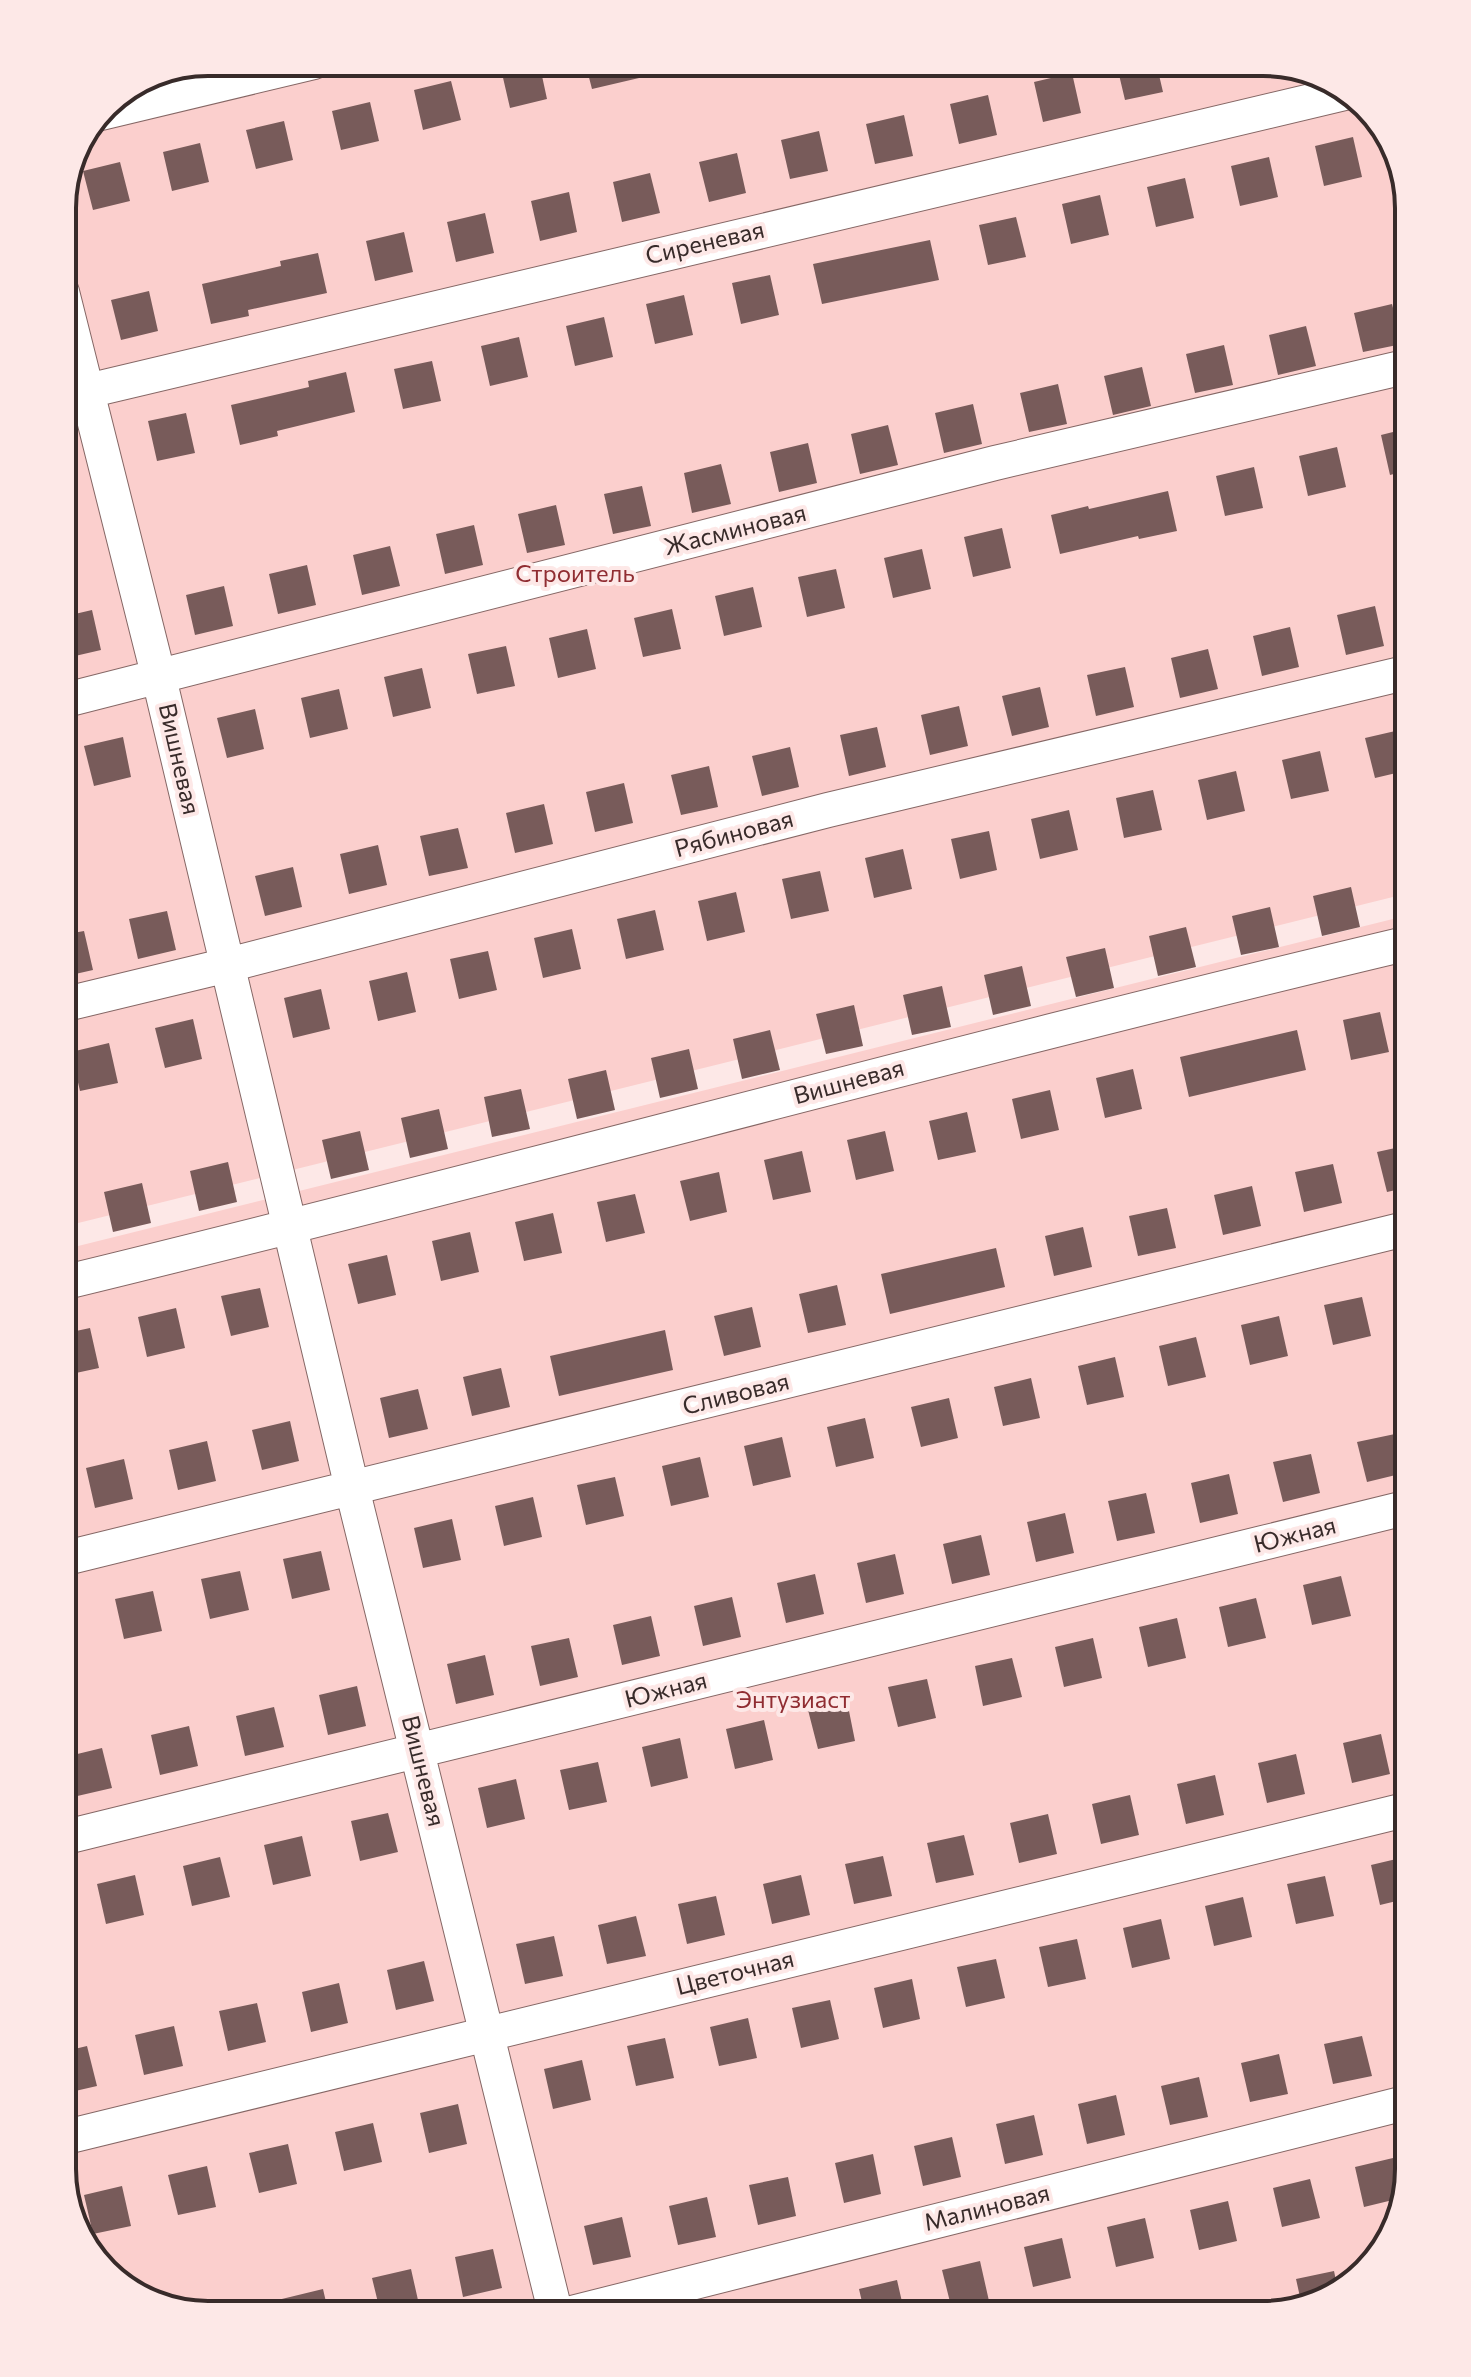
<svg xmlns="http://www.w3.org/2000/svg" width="1471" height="2377" viewBox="0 0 1471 2377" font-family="Commissioner,sans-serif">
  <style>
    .green { fill: #fbcfcd }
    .building { fill: #785b5a }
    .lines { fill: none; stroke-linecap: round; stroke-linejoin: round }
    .minor-casing { stroke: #856765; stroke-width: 36 }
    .minor { stroke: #fff; stroke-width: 34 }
    .labels { text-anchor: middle; stroke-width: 8; stroke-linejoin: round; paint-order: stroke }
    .street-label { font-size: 24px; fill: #382b2a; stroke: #fde8e7 }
    .park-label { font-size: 24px; fill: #902d32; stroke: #fde8e7 }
    .rim { fill: none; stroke: #382b2a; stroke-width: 4 }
  </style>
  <rect width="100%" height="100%" fill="#fde8e7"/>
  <path class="green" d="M208,62H1273L1344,86L1394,143L1409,208V893L62,1227V199L105,104L152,73Z
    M1409,915V2170L1389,2242L1328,2300L1263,2315H199L127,2291L77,2234L62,2169V1250Z"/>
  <path class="building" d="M529,62H539L547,99L510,108L501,69Z
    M585,62H668L669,71L592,89Z
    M1116,62H1156L1163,92L1125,100Z
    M1072,73L1081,113L1043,122L1034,82Z
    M451,81L461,120L423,130L414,90Z
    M988,95L997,135L959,144L950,104Z
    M370,102L379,141L341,150L332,111Z
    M904,115L913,156L875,164L866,124Z
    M284,121L293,160L256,169L246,130Z
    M819,131L828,171L790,179L781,140Z
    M1353,137L1362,177L1324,186L1315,146Z
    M200,143L209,182L172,191L163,152Z
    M737,153L746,193L709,202L699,162Z
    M1269,157L1278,197L1240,206L1231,166Z
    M120,162L130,201L93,210L83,171Z
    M650,173L660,213L622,222L613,182Z
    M1185,178L1194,218L1156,227L1147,187Z
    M569,192L577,232L540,241L531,201Z
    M1100,195L1109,235L1071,244L1062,204Z
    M485,213L494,253L456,262L447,222Z
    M1016,217L1026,257L988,265L979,225Z
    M404,232L413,272L375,281L366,241Z
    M930,240L939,280L822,304L813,264Z
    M318,253L327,293L248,310L249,316L211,324L202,284L281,266L280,261Z
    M770,275L779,315L741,324L732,283Z
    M149,291L158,331L121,340L111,300Z
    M684,295L693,335L655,344L646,304Z
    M1392,304L1402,344L1363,352L1354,313Z
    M604,317L613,357L575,366L566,326Z
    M1306,326L1316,366L1278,375L1269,335Z
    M519,337L528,377L490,386L481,346Z
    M1224,345L1233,385L1195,393L1186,354Z
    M432,361L441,401L403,409L394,369Z
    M1142,367L1151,406L1113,415L1104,376Z
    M346,372L355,412L277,431L278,436L240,445L231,405L309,387L308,381Z
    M1058,384L1067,424L1029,432L1020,393Z
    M973,404L982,444L944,453L935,413Z
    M186,413L195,453L157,461L148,421Z
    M888,425L898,465L860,474L851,434Z
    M1409,428V470L1390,475L1381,435Z
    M808,443L817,483L779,492L770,452Z
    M1337,447L1346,487L1308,496L1299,456Z
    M721,464L731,504L692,513L684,473Z
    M1254,467L1263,508L1225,516L1216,476Z
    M642,486L651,526L613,534L604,494Z
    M1168,491L1177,531L1139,539L1138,536L1060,554L1051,515L1088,506L1089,509Z
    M556,505L565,545L527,553L518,514Z
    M474,525L483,565L445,574L436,534Z
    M1002,528L1011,568L973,577L964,537Z
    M390,546L400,586L362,595L353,555Z
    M922,549L931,589L893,598L884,558Z
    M307,565L316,605L278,614L269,574Z
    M836,569L845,608L807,617L798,577Z
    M224,586L233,626L195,635L186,595Z
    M753,587L762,627L724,636L715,596Z
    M1375,606L1384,646L1346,655L1337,615Z
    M672,609L681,649L643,657L634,618Z
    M92,610L101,650L62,659V617Z
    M1290,627L1299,667L1262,676L1253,636Z
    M587,629L596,669L558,678L549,638Z
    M506,646L515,686L477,694L468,654Z
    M1208,649L1218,689L1180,698L1171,658Z
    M1125,667L1134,707L1096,716L1087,675Z
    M422,668L431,708L393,717L384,677Z
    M1040,687L1049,727L1012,736L1002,696Z
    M339,689L348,729L310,738L301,698Z
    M959,706L968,746L930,755L921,715Z
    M255,709L264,749L227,758L217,718Z
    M877,727L886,767L849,776L840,735Z
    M1404,729L1409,753V770L1375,778L1365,738Z
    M123,737L131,777L94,786L84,746Z
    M790,747L799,787L762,796L752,756Z
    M1320,751L1329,791L1291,799L1282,760Z
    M709,766L718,807L681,815L671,775Z
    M1236,771L1245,811L1207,820L1198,780Z
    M624,783L633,823L595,832L586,792Z
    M1153,790L1162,830L1124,838L1116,798Z
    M544,804L553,844L515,853L506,813Z
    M1069,810L1078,850L1040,859L1031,819Z
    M458,828L468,868L429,876L420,836Z
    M989,831L997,870L960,879L951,839Z
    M378,845L387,885L349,894L340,854Z
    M903,849L912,889L874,898L865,858Z
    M293,867L302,907L265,916L255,876Z
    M820,871L829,911L791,919L782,879Z
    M1351,887L1360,927L1322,936L1313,896Z
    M736,892L745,932L707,941L698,901Z
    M1270,907L1279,947L1241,955L1232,916Z
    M655,910L664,950L626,959L617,919Z
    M167,911L176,950L138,959L129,919Z
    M1186,927L1196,967L1158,976L1149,936Z
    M572,929L581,969L543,978L534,938Z
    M84,931L93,970L62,977V935Z
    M1105,948L1114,988L1076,997L1066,957Z
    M488,951L497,990L459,999L450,959Z
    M1022,966L1031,1006L993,1015L984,975Z
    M407,972L416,1012L378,1021L369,981Z
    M942,986L951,1027L912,1035L903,995Z
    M321,989L330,1029L293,1038L284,998Z
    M854,1005L863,1046L826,1054L816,1014Z
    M1380,1012L1389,1052L1351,1060L1343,1020Z
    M193,1019L202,1059L165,1068L155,1028Z
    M770,1030L780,1070L742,1079L733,1039Z
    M1297,1030L1306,1070L1189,1097L1180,1057Z
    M109,1043L118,1083L80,1091L71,1052Z
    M689,1049L698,1089L660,1098L651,1058Z
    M1133,1069L1142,1109L1105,1118L1096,1078Z
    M606,1070L615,1110L577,1119L568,1079Z
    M521,1089L530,1129L492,1137L484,1097Z
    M1050,1090L1059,1130L1021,1139L1012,1099Z
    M439,1109L448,1149L410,1158L401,1118Z
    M967,1112L976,1152L938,1160L929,1121Z
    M360,1131L369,1170L331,1179L322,1140Z
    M885,1131L894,1171L856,1180L847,1140Z
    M1409,1145V1187L1387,1192L1377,1152Z
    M802,1151L811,1192L773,1200L764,1160Z
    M228,1162L237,1202L199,1211L190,1171Z
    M1333,1164L1342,1203L1304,1212L1295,1172Z
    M719,1172L727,1212L690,1221L680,1181Z
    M142,1183L151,1223L113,1232L104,1192Z
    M1252,1186L1261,1226L1223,1235L1214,1195Z
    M635,1194L645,1233L606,1242L597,1202Z
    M1167,1208L1176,1248L1138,1256L1129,1216Z
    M553,1213L562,1253L524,1261L515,1222Z
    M1083,1227L1092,1267L1054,1276L1045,1236Z
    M470,1232L479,1272L441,1281L432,1241Z
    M996,1248L1005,1287L890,1314L881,1274Z
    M387,1255L396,1295L358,1304L348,1264Z
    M837,1285L846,1325L808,1333L799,1294Z
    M260,1288L269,1327L231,1336L221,1296Z
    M1362,1297L1371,1336L1333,1345L1324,1305Z
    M752,1307L761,1347L724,1356L714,1316Z
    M176,1308L185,1348L147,1357L138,1317Z
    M1279,1316L1288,1356L1250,1365L1241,1325Z
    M90,1328L99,1368L62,1376V1334Z
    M665,1330L673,1370L559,1396L550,1356Z
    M1196,1337L1206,1377L1168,1386L1159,1346Z
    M1115,1357L1124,1397L1087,1405L1078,1366Z
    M501,1368L510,1407L472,1416L463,1377Z
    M1031,1378L1040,1418L1003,1426L994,1387Z
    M418,1389L428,1429L389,1438L380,1398Z
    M949,1398L958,1438L921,1447L911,1407Z
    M865,1418L874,1458L836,1467L827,1427Z
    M290,1421L299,1461L262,1470L252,1430Z
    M1395,1434L1404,1473L1367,1482L1357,1442Z
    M782,1437L791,1477L753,1486L744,1446Z
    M207,1441L216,1481L178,1490L169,1450Z
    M1311,1454L1320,1493L1283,1502L1273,1462Z
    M700,1457L709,1497L671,1506L662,1466Z
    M124,1459L133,1499L95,1508L86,1468Z
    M1229,1474L1238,1514L1200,1523L1191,1483Z
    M615,1477L624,1516L586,1525L577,1485Z
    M1146,1493L1155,1533L1117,1541L1108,1501Z
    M533,1497L542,1537L504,1546L495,1506Z
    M1065,1513L1074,1553L1036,1562L1027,1522Z
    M452,1519L461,1560L423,1568L414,1528Z
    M981,1535L990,1575L952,1584L943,1544Z
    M321,1551L330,1590L292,1599L283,1559Z
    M895,1554L904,1594L866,1603L857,1563Z
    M240,1571L249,1610L210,1619L201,1579Z
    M815,1574L824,1614L786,1623L777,1583Z
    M1341,1576L1351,1616L1312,1625L1303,1585Z
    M153,1591L162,1631L124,1639L115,1599Z
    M732,1597L741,1637L703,1646L694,1606Z
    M1256,1598L1266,1638L1228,1647L1219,1607Z
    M651,1616L660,1656L622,1665L613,1625Z
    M1177,1618L1186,1658L1148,1667L1139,1627Z
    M569,1638L578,1677L540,1686L531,1646Z
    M1093,1638L1102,1678L1064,1687L1055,1647Z
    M485,1655L494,1695L456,1704L447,1664Z
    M1012,1658L1022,1697L983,1706L975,1666Z
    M927,1679L936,1718L898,1727L888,1687Z
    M357,1686L366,1726L328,1735L319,1695Z
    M847,1701L855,1741L818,1749L808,1710Z
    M274,1707L284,1747L245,1756L236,1716Z
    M764,1720L773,1760L735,1769L726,1729Z
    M189,1726L198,1766L160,1775L151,1735Z
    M1381,1734L1390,1774L1352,1783L1343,1743Z
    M680,1738L688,1778L651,1787L642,1747Z
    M102,1748L112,1788L73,1797L65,1757Z
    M1296,1754L1305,1794L1267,1803L1258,1763Z
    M598,1762L607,1802L569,1810L560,1770Z
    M1215,1775L1224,1815L1186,1824L1177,1784Z
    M516,1779L525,1819L487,1828L478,1788Z
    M1130,1795L1139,1835L1101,1844L1092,1804Z
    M388,1813L398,1852L360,1861L351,1821Z
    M1048,1814L1057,1854L1019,1863L1010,1823Z
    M964,1835L974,1875L936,1883L927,1843Z
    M302,1836L311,1876L273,1885L264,1845Z
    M883,1856L892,1896L854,1904L845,1864Z
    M1409,1856V1898L1380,1905L1371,1865Z
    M220,1857L230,1897L192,1906L183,1866Z
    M135,1875L144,1915L106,1924L97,1884Z
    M801,1875L810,1915L772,1924L763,1884Z
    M1325,1876L1334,1916L1296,1924L1287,1884Z
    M716,1896L725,1935L687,1944L678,1904Z
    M1243,1897L1252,1937L1214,1946L1205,1906Z
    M636,1916L646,1956L607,1964L598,1925Z
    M1161,1919L1170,1959L1132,1968L1123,1928Z
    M554,1936L563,1976L525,1984L516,1944Z
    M1077,1939L1086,1979L1048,1987L1039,1947Z
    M996,1959L1005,1998L966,2007L957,1967Z
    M424,1961L434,2001L396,2010L387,1970Z
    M912,1979L920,2019L883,2028L874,1988Z
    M339,1983L348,2023L311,2032L302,1992Z
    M830,2000L839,2039L801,2048L792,2008Z
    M257,2003L266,2042L228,2051L219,2011Z
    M748,2018L757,2058L719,2066L710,2027Z
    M174,2026L183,2066L144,2075L135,2035Z
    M1362,2036L1372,2076L1333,2084L1324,2044Z
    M665,2038L674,2078L636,2086L627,2046Z
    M87,2046L97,2086L62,2094V2052Z
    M1279,2054L1288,2094L1250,2102L1241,2063Z
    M582,2060L591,2100L553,2109L544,2069Z
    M1199,2077L1208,2117L1170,2125L1161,2086Z
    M1116,2095L1125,2135L1087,2144L1078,2104Z
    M458,2104L467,2144L429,2153L420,2113Z
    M1034,2115L1043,2155L1005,2164L996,2124Z
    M373,2123L382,2162L344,2171L335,2132Z
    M952,2137L961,2177L923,2186L914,2146Z
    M288,2144L297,2184L259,2193L249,2153Z
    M873,2154L881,2194L844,2203L835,2163Z
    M1393,2158L1401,2198L1364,2207L1355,2167Z
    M207,2166L216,2207L178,2215L168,2175Z
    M788,2177L796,2216L758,2225L749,2185Z
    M1310,2179L1320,2218L1282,2227L1273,2188Z
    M122,2186L131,2226L93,2234L84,2195Z
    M707,2197L716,2237L678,2245L669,2206Z
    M1228,2201L1237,2241L1199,2250L1190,2210Z
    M622,2217L631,2257L593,2265L584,2226Z
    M1145,2218L1154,2258L1116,2267L1107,2227Z
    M1062,2238L1071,2278L1033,2287L1024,2247Z
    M493,2249L502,2288L463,2297L455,2257Z
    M980,2261L989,2301L952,2310L942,2270Z
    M411,2269L420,2309L396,2315H381L372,2278Z
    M1334,2271L1338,2290L1328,2300L1302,2306L1296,2279Z
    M897,2280L905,2315H865L859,2289Z
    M323,2289L329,2315H254L253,2306Z"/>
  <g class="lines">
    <g class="minor-casing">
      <path id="minor" d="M101,113L314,62
        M62,292L159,678L352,1488L556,2315
        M62,397L1349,92
        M62,701L995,463L1409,366
        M62,1005L228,965L828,810L1409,672
        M62,1283C512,1174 958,1050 1409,943
        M62,1559L1409,1228
        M62,1838L1409,1507
        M62,2138L1409,1809
        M564,2315L1409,2102"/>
    </g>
    <use href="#minor" class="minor"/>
  </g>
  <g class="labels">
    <g class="street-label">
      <text transform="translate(705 243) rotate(-13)" y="8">Сиреневая</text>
      <text transform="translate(735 530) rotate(-14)" y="8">Жасминовая</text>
      <text transform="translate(179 759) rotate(77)" y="8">Вишневая</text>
      <text transform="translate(734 834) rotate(-15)" y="8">Рябиновая</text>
      <text transform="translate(849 1082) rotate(-15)" y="8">Вишневая</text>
      <text transform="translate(736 1394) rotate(-14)" y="8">Сливовая</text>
      <text transform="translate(1295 1535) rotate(-14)" y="8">Южная</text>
      <text transform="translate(666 1690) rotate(-14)" y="8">Южная</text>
      <text transform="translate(423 1771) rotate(76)" y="8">Вишневая</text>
      <text transform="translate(735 1973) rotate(-14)" y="8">Цветочная</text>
      <text transform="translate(987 2208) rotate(-14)" y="8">Малиновая</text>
    </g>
    <g class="park-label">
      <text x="575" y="582">Строитель</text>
      <text x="793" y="1708">Энтузиаст</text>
    </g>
  </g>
  <path d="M0 0H1471V2377H0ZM208 76H1263A132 132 0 0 1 1395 208V2169A132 132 0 0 1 1263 2301H208A132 132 0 0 1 76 2169V208A132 132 0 0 1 208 76Z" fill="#fde8e7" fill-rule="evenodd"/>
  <path class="rim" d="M208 76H1263A132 132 0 0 1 1395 208V2169A132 132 0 0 1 1263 2301H208A132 132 0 0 1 76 2169V208A132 132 0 0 1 208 76Z"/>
</svg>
